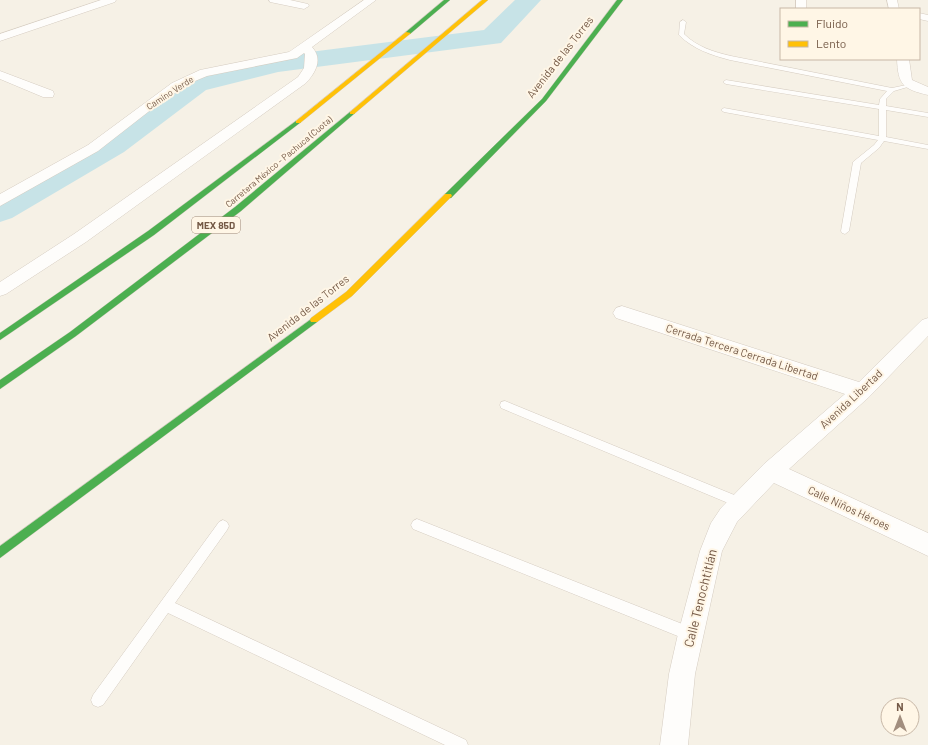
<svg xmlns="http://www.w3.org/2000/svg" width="928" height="745" viewBox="0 0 928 745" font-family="Barlow,sans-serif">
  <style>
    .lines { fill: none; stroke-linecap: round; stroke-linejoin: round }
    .river { fill: #c7e3e7; fill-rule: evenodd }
    .lane-casing { stroke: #d5ccc1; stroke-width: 1 }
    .street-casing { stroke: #d5ccc1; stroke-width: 1 }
    .fast-casing { stroke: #d6cdc3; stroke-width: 1 }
    .slow-casing { stroke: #d6cdc3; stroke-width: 1 }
    .lane { fill: #fefdfb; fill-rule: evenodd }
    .street { fill: #fefdfb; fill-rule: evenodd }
    .fast { fill: #4caf50; fill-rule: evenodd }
    .slow { fill: #ffc107; fill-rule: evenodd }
    .labels { text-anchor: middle; stroke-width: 4; stroke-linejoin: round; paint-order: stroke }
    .far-street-label { font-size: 9px; fill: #745946; stroke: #fff6e6 }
    .shield { fill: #fff6e6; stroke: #9e8876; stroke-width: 1 }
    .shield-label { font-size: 10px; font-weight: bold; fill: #745946 }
    .street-label { font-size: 11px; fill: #745946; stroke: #fff6e6 }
    .near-street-label { font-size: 13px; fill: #745946; stroke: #fff6e6 }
  </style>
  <rect width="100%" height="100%" fill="#f6f1e6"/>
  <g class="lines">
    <path class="river" d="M515,0H541L501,43L278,72L206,90L124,152L12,218L0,222V195L102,138L186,78L278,56L484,30Z"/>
    <g class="lane-casing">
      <path id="lane" d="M683,20L686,22L684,34C697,47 714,52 731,56L892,88L911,84V86L894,91L886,99V106L928,113V117L886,110V137L928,145V149L884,141L879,148L861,163L849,231L845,234L842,233L841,231L853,162L874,145L878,140L724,112L721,110L724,108L879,136V109L726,84L723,82L726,80L879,105L880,99L887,91L730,60C711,55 693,49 679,35L680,22Z
        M505,401L744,499L746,503L744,507L740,508L501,408L500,405L501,402Z
        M417,519L695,629L697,634L695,639L690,641L413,529L411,525L413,521Z
        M223,520L227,522L229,526L227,530L175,603L466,740L468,745H445L168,613L103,705L98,707L93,705L91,700L93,695L219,522Z"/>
    </g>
    <g class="street-casing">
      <path id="street" d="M101,0H116L115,2L0,41V34Z
        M269,0H290L308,4L309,6L304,9L270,2Z
        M364,0H376L312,47C323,59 316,72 306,83L86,242L6,294L0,296V282L74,234L298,77L304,68L305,54L304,53L297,58L207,76L195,81L166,98L98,151L0,206V194L88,145L172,83L200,70L289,52Z
        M796,0H806V9H796Z
        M887,0H897L899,9H889Z
        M919,13L928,15V21L919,19Z
        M897,59H909L912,80L928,87V95C903,89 898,85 897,59Z
        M0,71L53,91L54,94L53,97H43L0,79Z
        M622,306L859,382L922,320L928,318V336L869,397L789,469L928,533V556L774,483L737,522L722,551L695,674L688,745H660L669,674L678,634L700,551L711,523L721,508L764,464L845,394L616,318L613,313L616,308Z"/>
    </g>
    <g class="fast-casing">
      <path id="fast" d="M444,0H450L410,34H406V32Z
        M617,0H623L546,101L451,198H445V194L542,99Z
        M350,112L355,113L241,211L76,336L0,389V380L70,332L235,207Z
        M296,121L301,122L154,235L0,340V333L148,231Z
        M314,317L317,318L318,320L317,322L0,558V546Z"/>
    </g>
    <g class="slow-casing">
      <path id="slow" d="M482,0H488L354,114H350V112Z
        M406,32L411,33L300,123H296V121Z
        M445,194H451L452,196L352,296L317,322H311L310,320L311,318L346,292Z"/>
    </g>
    <use href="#lane" class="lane"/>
    <use href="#street" class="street"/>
    <use href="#fast" class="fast"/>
    <use href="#slow" class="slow"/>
  </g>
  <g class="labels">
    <g class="far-street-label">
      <text transform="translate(170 93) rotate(-33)" y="3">Camino Verde</text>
      <text transform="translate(279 162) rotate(-40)" y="3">Carretera México - Pachuca (Cuota)</text>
    </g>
    <rect class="shield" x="192" y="217" width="48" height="16" rx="3"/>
    <g class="shield-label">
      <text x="216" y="229">MEX 85D</text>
    </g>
    <g class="street-label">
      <text transform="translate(560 57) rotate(-52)" y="4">Avenida de las Torres</text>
      <text transform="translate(308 308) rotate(-38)" y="4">Avenida de las Torres</text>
      <text transform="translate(742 352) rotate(18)" y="4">Cerrada Tercera Cerrada Libertad</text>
      <text transform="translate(851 399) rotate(-43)" y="4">Avenida Libertad</text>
      <text transform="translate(849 508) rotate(25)" y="4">Calle Niños Héroes</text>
    </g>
    <g class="near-street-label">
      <text transform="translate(700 598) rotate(-76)" y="5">Calle Tenochtitlán</text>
    </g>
  </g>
  <rect x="780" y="8" width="140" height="52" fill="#fff6e6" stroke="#c7b7a6"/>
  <rect x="788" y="21" width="20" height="6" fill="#4caf50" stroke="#c7b7a6"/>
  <text x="816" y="28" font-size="12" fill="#745946">Fluido</text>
  <rect x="788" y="41" width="20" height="6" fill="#ffc107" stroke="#c7b7a6"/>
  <text x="816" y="48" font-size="12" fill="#745946">Lento</text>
  <g transform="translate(900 717)"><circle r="19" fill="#fff6e6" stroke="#c7b7a6"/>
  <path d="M0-3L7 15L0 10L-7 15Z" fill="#a28e7e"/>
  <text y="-6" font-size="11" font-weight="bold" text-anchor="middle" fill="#745946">N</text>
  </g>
</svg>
